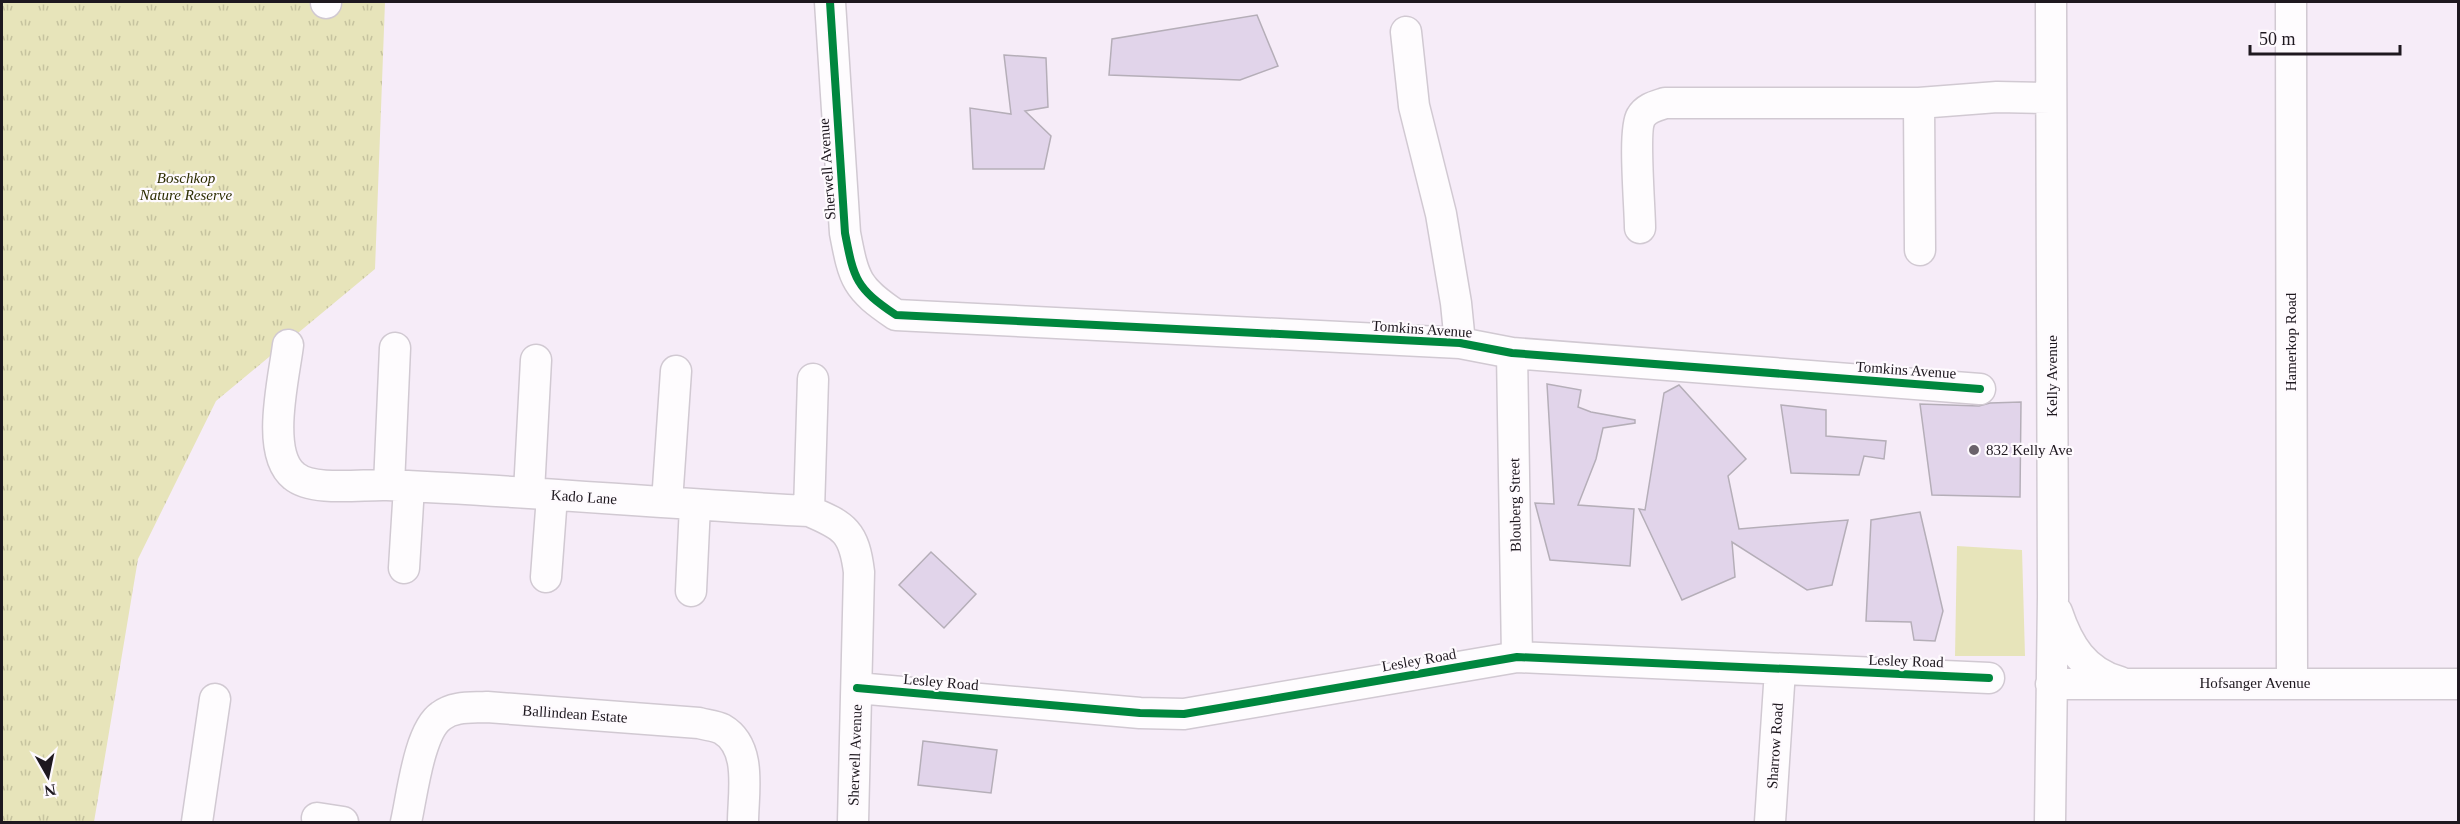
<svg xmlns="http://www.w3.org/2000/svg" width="2460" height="824" viewBox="0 0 2460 824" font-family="Georgia,serif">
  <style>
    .grass { fill: url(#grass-tufts) }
    .pitch { fill: #e7e4ba }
    .building { fill: #e1d4ea; stroke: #b5aeb8; stroke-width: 1.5 }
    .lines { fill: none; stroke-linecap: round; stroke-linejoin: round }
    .minor-casing { stroke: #d1c9d2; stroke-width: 33 }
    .minor { stroke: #fefcfe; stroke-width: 30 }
    .cycleway-casing { stroke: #fefafe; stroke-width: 11 }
    .cycleway { stroke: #00873e; stroke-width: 8 }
    .poi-dot { fill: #6a626b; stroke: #fefafe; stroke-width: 2 }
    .labels { text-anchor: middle; stroke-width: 4.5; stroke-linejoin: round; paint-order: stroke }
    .street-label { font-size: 15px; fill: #1e181f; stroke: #fefafe }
    .park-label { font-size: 15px; font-style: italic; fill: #2c2d00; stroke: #fefafe }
    .poi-label { font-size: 15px; fill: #1e181f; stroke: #fefafe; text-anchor: start }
  </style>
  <defs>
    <pattern id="grass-tufts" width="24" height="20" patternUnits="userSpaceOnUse" patternTransform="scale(1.5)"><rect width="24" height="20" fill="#e7e4ba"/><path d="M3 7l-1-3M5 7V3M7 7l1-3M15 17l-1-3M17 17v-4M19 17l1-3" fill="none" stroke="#c6c39f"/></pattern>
  </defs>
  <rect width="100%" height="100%" fill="#f6ecf8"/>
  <path class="grass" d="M2,2H385L375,269L216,401L138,559L94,822H2Z"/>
  <path class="pitch" d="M1957,546L2022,550L2025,656H1955Z"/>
  <path class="building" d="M1257,15L1278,66L1240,80L1109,75L1112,39Z
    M1004,55L1046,58L1048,107L1025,111L1051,136L1044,169H973L970,108L1011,114Z
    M1547,384L1581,390L1578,407L1591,412L1635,420V423L1603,428L1596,459L1578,505L1634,509L1630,566L1550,560L1535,503L1554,504Z
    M1679,385L1746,459L1728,476L1739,529L1848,520L1832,585L1807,590L1732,542L1735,577L1682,600L1639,509L1645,510L1664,393Z
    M2021,402L2020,497L1932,495L1920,404L1979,406L1990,403Z
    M1781,405L1826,410V436L1886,441L1884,459L1864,456L1859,475L1791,473Z
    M1920,512L1943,611L1935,641L1914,640L1911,622L1866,621L1871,520Z
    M931,552L976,594L944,628L899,585Z
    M923,741L997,750L991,793L918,785Z"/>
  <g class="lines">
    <g class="minor-casing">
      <path id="minor" d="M830,2L845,233C854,280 856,288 896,315L1460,343L1512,353L1980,389
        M2291,2L2292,683
        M326,3V2
        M1406,32L1414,106L1441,214L1456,303L1460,343
        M1919,103L1920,250
        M1640,228C1640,208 1633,130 1641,117C1646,108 1656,106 1665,103H1919L1997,97L2051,98
        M288,345C284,378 265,453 294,476C313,492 363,484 387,485C528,491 668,504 809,511C845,526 854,532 859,572L853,822
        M1512,353L1517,657
        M389,485L395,348
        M529,492L536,360
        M667,502L676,371
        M809,511L813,379
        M404,568L409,487
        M546,577L552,496
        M691,591L695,505
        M2057,612C2068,645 2084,672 2120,682
        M2051,684H2458
        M857,688L1140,713L1184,714L1517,657L1989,678
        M317,818L343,822
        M197,822L215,699
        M406,822C412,796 419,731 441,716C454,706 471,708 487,707L699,723C706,725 716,726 722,729C753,747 743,793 743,822
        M1770,822L1780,670
        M2050,822L2053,597L2051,2"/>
    </g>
    <use href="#minor" class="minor"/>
    <g class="cycleway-casing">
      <path id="cycleway" d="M830,2L845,233C854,280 856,288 896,315L1460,343L1512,353L1980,389
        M857,688L1140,713L1184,714L1517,657L1989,678"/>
    </g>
    <use href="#cycleway" class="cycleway"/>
  </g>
  <circle class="poi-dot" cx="1974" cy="450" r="6"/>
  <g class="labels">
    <g class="street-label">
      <text transform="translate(827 169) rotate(-94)" y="5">Sherwell Avenue</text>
      <text transform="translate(1422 329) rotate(4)" y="5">Tomkins Avenue</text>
      <text transform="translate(2291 342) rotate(-90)" y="5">Hamerkop Road</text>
      <text transform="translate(1906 370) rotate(4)" y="5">Tomkins Avenue</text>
      <text transform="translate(2052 376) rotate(-90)" y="5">Kelly Avenue</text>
      <text transform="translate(584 497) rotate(4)" y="5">Kado Lane</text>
      <text transform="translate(1515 505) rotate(-91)" y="5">Blouberg Street</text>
      <text transform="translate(1419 660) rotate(-10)" y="5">Lesley Road</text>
      <text transform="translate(1906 661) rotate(2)" y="5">Lesley Road</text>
      <text transform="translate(941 682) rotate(5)" y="5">Lesley Road</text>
      <text x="2255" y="688">Hofsanger Avenue</text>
      <text transform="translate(575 714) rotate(4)" y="5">Ballindean Estate</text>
      <text transform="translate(1775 746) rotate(-86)" y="5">Sharrow Road</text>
      <text transform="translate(855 755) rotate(-88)" y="5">Sherwell Avenue</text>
    </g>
    <g class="park-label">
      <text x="186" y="183">Boschkop<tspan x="186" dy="17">Nature Reserve</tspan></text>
    </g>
    <g class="poi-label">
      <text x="1986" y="455">832 Kelly Ave</text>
    </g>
  </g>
  <rect width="2460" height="824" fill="none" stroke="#1e181f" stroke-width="6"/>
  <g transform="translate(48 776) rotate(171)" stroke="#fefafe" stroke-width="4.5" paint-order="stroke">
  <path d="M0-4.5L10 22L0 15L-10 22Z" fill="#1e181f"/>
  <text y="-9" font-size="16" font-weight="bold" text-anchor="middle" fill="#1e181f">N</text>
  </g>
  <path d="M2250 45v9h150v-9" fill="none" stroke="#1e181f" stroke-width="3"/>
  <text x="2259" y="45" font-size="18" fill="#1e181f" stroke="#fefafe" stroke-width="4.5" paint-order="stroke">50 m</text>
</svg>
